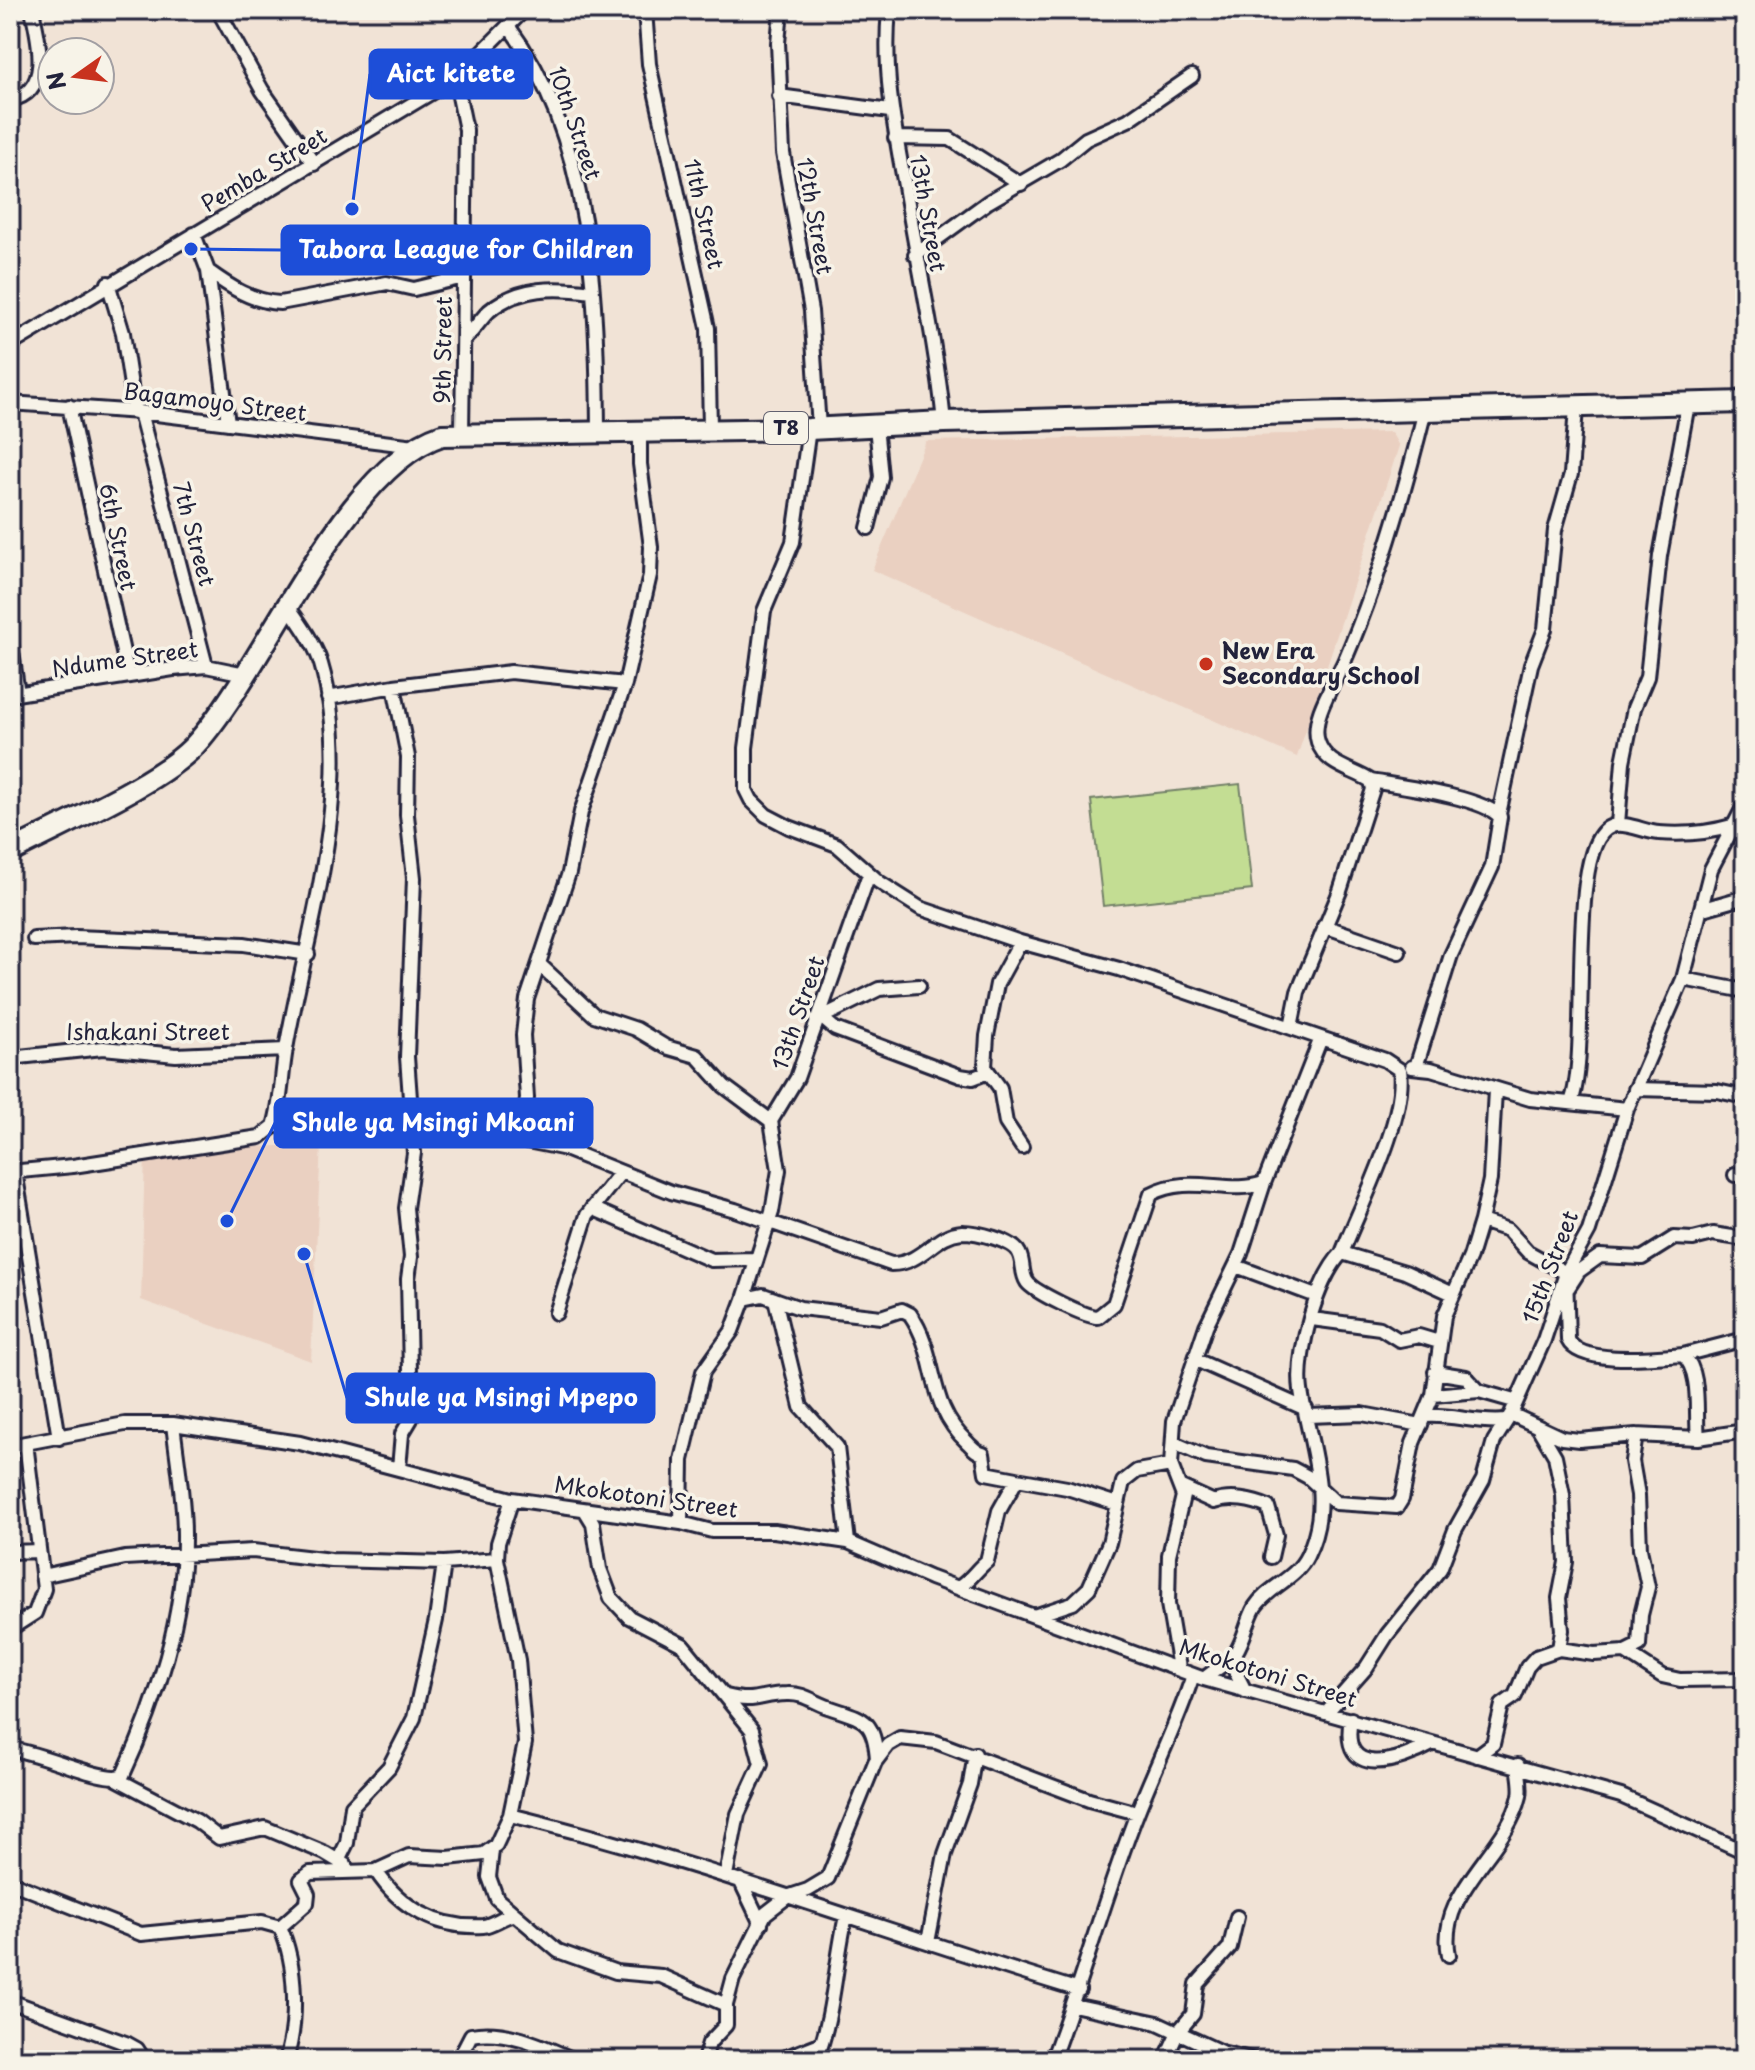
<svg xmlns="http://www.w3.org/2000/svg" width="1755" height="2070" viewBox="0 0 1755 2070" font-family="'Playpen Sans',sans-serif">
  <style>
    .built { fill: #ead0c1 }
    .grass { fill: #c3dd93; stroke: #728067; stroke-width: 2 }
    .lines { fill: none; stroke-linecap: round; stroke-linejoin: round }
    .minor-casing { stroke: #22223b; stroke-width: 18 }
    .trunk-casing { stroke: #22223b; stroke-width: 26 }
    .minor { stroke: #f7f3e8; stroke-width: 12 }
    .trunk { stroke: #f7f3e8; stroke-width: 20 }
    .poi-dot { fill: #c8321e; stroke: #f7f3e8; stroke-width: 3 }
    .labels { text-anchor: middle; stroke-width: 7; stroke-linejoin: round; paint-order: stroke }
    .shield { fill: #f7f3e8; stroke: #62616f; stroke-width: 2 }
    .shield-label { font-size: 20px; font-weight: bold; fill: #22223b }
    .street-label { font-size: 22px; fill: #22223b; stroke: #f7f3e8 }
    .poi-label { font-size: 22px; font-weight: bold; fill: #22223b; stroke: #f7f3e8; text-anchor: start }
    .leader { fill: none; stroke: #1d4ed8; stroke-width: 3 }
    .callout-dot { fill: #1d4ed8; stroke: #f7f3e8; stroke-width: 3 }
    .callout { fill: #1d4ed8; stroke: #1d4ed8; stroke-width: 3 }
    .callout-label { font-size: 24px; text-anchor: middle; font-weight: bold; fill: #fff }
  </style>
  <rect width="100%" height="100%" fill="#f1e3d6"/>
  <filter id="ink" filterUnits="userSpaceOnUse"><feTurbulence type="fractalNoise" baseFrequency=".0125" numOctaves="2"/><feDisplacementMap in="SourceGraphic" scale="16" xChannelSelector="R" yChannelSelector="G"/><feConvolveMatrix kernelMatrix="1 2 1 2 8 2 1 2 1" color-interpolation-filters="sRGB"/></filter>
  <g filter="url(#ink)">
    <path class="built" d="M1391,432L1399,446L1297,757L872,570L926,441Z
      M321,1144L311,1361L141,1300L145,1152Z"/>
    <path class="grass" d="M1240,784L1252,890L1103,906L1091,800Z"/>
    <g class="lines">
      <g class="minor-casing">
        <path id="minor" d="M218,10L262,90L314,164
          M645,10L649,64L708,328L710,428
          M781,10L778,43L783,153L811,311L819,428
          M889,10C883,71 894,126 905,186C918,265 936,343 944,422
          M509,27C592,139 597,297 598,431
          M455,77L466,130L462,434
          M779,96L890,111
          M10,100C52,92 39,41 32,10
          M895,138L950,139L1021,184
          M194,234L208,271L228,423
          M915,255L988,202L1060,160L1086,139L1128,120L1192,76
          M208,271C230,287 253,302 280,303L387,283L414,289L464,277
          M108,283L123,333L135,412
          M464,340C473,331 480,320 489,311C519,286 556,287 592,292
          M10,345L439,88L468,66L524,10
          M10,403L140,412L415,446
          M69,406L128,675
          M140,412L206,666
          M809,429L793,542L764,611L746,748V790L751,800L766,815L789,827L837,845L879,882L920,908L1020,942L1119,969L1385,1060L1400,1070C1407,1117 1360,1207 1342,1253C1317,1278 1296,1354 1301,1390C1309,1446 1335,1500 1307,1556C1296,1579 1268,1587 1255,1607C1247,1621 1245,1638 1236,1652C1229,1663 1214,1670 1204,1679
          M868,528L881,477L876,426
          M10,637L18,694
          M394,686L408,757L407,815L414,878L407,1057L414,1153L406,1208L411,1257L408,1279L411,1419L402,1434L399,1468
          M10,695L173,669L206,666L245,674
          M328,698L394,686L511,672L625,684
          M1371,781C1399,786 1483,797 1500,817L1492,867L1451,955L1416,1067
          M1499,814L1531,665L1545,629L1555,530L1571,474L1576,408
          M1618,824L1623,762L1634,708L1647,677L1660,556L1688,404
          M1703,909L1745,897
          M1324,926L1399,952
          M34,939L76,937L244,944L308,954
          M1020,942L997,984L987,1036L985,1067L1000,1088L1006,1123L1022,1147
          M539,964L594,1015L636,1029L666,1047L697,1056L724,1086L771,1121
          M1683,979L1745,991
          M821,1017L835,1029L960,1076L973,1078L986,1073
          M816,1020L879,989L919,986
          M1291,1027L1298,992L1340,891L1373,789L1371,781C1353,769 1326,766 1318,742C1310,718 1334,684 1344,662C1379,581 1404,495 1425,410
          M10,1058L103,1048L176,1055L286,1050
          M1412,1067L1431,1069L1530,1099L1627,1109
          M1635,1089L1717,1091L1745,1097
          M1571,1102C1592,1051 1564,842 1612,826C1624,821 1645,832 1659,833C1684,835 1708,833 1732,826
          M274,1126H332L393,1119L412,1127
          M414,1134L502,1136L562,1148L671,1192L735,1210L891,1264C923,1264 934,1234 962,1232C976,1232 1013,1240 1019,1253C1024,1262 1021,1273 1027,1282C1034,1292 1086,1317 1098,1317L1114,1304L1151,1194C1191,1173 1228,1196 1264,1183L1321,1038
          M522,1139L527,1098L523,1035L527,999L569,873L581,812L625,684L650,575L651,547L640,464V432
          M15,1171L59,1438
          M10,1172L73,1166L260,1137L274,1126C282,1101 281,1075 286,1049C307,928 357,786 321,664C315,643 300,624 288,606
          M1735,1175L1745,1174
          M592,1208L711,1260L754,1259
          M1481,1221L1508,1230L1528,1252L1566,1273L1568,1340C1580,1366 1657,1357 1683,1355C1702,1372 1695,1413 1698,1438
          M1342,1253L1405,1272L1453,1294
          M1236,1266L1316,1296
          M1568,1288L1579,1271L1600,1256L1642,1258L1674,1238L1693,1239L1713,1234L1745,1239
          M744,1299L772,1212L779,1170L771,1121L797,1078L869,874
          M775,1299L801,1407L837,1447L848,1542
          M556,1313L587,1215L621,1172
          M1312,1319L1380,1328L1399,1340L1419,1336L1439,1342
          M1683,1355L1745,1339
          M1196,1360L1306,1409
          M1435,1372L1466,1377L1479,1391L1514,1401
          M1433,1395L1479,1391
          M1511,1414L1562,1438L1579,1440L1636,1435L1698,1438L1745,1431
          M1308,1416L1362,1414L1421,1425
          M1426,1416C1453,1414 1477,1424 1506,1421
          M1539,1429L1555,1456L1563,1495L1566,1562L1559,1598L1562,1630L1559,1649
          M1174,1443L1206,1457L1293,1469L1308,1477L1336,1503L1397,1507L1402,1499L1413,1443L1433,1395L1444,1316L1470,1257L1481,1221L1490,1180L1495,1090
          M10,1446L125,1424H173L300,1443L512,1499L681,1523L712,1531H774L848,1542L931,1578L1204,1679L1621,1796L1745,1852
          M1181,1487L1214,1502C1230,1496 1253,1500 1268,1507L1276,1535L1271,1557
          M585,1510L593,1523L600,1569L611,1598L629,1617L683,1645L752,1730L761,1764L738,1814L726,1875
          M681,1523L682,1460L703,1372L732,1331L744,1299L763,1295L800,1308L881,1317L902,1310L910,1314C940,1357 925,1404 968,1443C974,1449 976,1452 983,1454L986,1473L1017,1479
          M10,1552L39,1551
          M42,1576L125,1558L253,1551L331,1560L444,1563L497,1559
          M961,1586C972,1578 977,1569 987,1561L999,1511L1017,1479L1067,1488L1117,1504
          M1034,1616L1073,1603L1089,1588L1109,1543L1123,1482L1137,1471L1171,1465
          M10,1629L35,1613L44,1589L26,1443
          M1625,1652L1639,1645L1641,1615L1648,1587L1640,1549L1638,1495L1632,1461L1636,1435
          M1235,1654V1671L1245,1691
          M1179,1668L1168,1604L1169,1555L1183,1496L1171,1465L1174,1421L1206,1326L1241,1254L1264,1183
          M726,1696C757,1704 760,1694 787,1694C804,1693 813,1702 828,1707C862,1719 874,1717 877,1759
          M1328,1711L1366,1668L1387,1635L1440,1569L1455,1530L1483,1480L1494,1441L1511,1414L1544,1340L1566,1273L1589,1231L1627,1109L1683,979L1711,869L1745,804
          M1351,1719C1339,1781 1399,1762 1432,1744
          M10,1749C39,1751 106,1785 123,1775C157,1702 185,1615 184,1534C184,1497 177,1460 173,1424
          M1477,1756L1493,1744L1502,1705L1515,1696L1527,1667L1536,1657L1559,1649L1594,1654L1625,1652L1662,1676L1680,1680L1745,1679
          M117,1779L197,1821L219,1838L265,1828L325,1853L345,1865
          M510,1815C703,1862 889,1933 1079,1990
          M492,1850L489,1877L497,1899L558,1951L616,1972L661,1976L726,2005
          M338,1861L347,1843L352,1806L389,1767L414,1718L436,1620L444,1563
          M376,1871C400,1908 438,1929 483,1926C492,1925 502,1917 512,1915
          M740,1880L761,1924
          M10,1882L141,1934L262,1922L280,1927C297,1964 298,2022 286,2060
          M280,1927L307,1903L308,1894L301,1880L310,1873L376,1871L409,1856L448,1858L484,1854L496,1845L510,1815L525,1743L518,1660L497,1559L498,1543L512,1499
          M928,1942L945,1854L970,1784L975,1754
          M1449,1955C1436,1892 1507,1853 1520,1796C1522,1786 1519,1775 1518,1765
          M10,2001L128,2044L137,2049L144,2060
          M1073,2005L1158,2023L1221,2052L1255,2060
          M458,2060L471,2035C505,2028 543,2046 574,2060
          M704,2060L709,2043L726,2025V2005L733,1979L765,1914L787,1897L808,1890L828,1878L875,1762L888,1745L900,1738L936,1742L1089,1800L1137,1813
          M779,2060L820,2044
          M816,2060C834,2015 835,1964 846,1916
          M1052,2060C1083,1978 1106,1892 1138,1811C1156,1765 1178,1722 1193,1675
          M1165,2060L1178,2032L1193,2014L1197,1984L1230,1947L1237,1917"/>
      </g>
      <g class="trunk-casing">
        <path id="trunk" d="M10,852C59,826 160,783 195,745C266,667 343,467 442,435L809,429L944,422L1745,402"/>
      </g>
      <use href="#minor" class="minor"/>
      <use href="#trunk" class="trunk"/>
    </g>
  </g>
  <circle class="poi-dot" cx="1206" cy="664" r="8"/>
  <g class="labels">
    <rect class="shield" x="764" y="412" width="44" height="32" rx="6"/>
    <g class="shield-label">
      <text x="786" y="435">T8</text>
    </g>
    <g class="street-label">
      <text transform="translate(575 123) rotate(71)" y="8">10th Street</text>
      <text transform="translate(264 170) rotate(-31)" y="8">Pemba Street</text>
      <text transform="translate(928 213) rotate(80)" y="8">13th Street</text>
      <text transform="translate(704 214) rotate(77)" y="8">11th Street</text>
      <text transform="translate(815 216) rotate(80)" y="8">12th Street</text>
      <text transform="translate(443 350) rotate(-89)" y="8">9th Street</text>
      <text transform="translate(215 402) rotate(7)" y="8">Bagamoyo Street</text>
      <text transform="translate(194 534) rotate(75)" y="8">7th Street</text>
      <text transform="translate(118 537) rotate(78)" y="8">6th Street</text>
      <text transform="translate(125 659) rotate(-8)" y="8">Ndume Street</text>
      <text transform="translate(798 1013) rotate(-71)" y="8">13th Street</text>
      <text x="148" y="1040">Ishakani Street</text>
      <text transform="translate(1550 1267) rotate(-69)" y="8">15th Street</text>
      <text transform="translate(646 1497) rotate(8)" y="8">Mkokotoni Street</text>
      <text transform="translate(1268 1673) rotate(17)" y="8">Mkokotoni Street</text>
    </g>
    <g class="poi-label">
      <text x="1222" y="659">New Era<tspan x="1222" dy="25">Secondary School</tspan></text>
    </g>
  </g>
  <path class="leader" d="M352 209L370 74M191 249L282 250M227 1221L275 1123M304 1254L347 1398"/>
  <g class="callout-dot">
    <circle cx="352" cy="209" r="8"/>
    <circle cx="191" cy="249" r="8"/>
    <circle cx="227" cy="1221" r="8"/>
    <circle cx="304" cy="1254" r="8"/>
  </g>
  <g class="callout">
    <rect x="370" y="50" width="162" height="48" rx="8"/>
    <rect x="282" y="226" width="367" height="48" rx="8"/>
    <rect x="275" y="1099" width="317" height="48" rx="8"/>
    <rect x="347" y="1374" width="307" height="48" rx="8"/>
  </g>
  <g class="callout-label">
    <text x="451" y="82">Aict kitete</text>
    <text x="466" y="258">Tabora League for Children</text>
    <text x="433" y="1131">Shule ya Msingi Mkoani</text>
    <text x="501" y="1406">Shule ya Msingi Mpepo</text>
  </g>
  <rect width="1755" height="2070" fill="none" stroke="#f7f3e8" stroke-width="40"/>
  <rect x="20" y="20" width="1715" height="2030" fill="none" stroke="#22223b" stroke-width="3" filter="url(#ink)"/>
  <g transform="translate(76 76) rotate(256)"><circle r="38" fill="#f7f3e8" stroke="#a29fa3" stroke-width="2"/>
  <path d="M0-6L14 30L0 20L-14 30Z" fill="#c8321e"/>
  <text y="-12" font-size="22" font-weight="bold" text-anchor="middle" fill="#22223b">N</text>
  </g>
</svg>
